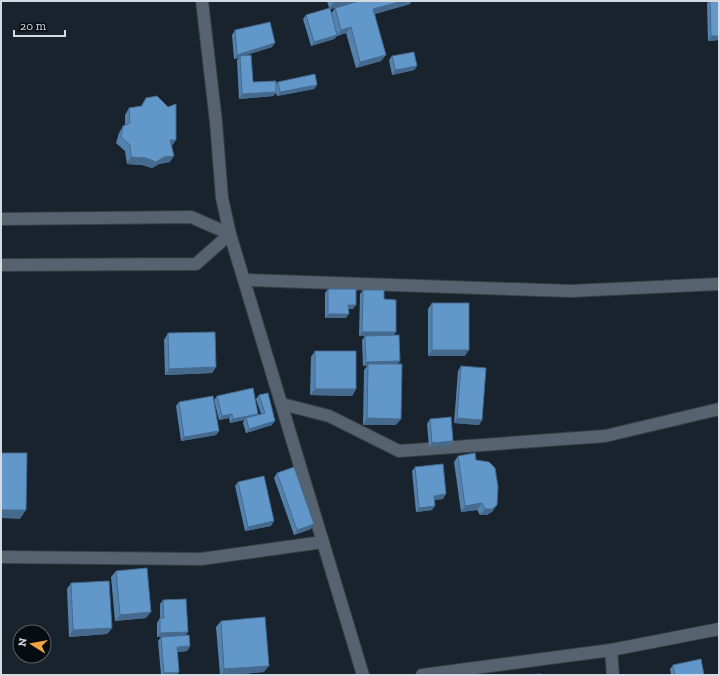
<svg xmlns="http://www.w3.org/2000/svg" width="720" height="676" viewBox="0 0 720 676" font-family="'Zilla Slab',serif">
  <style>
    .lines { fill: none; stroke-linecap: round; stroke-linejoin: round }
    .street-casing { stroke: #363d46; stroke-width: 14 }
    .secondary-casing { stroke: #363d46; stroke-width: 14 }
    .street { stroke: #56626e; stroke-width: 12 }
    .secondary { stroke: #56626e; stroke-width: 12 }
    .wall { fill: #5482ae; fill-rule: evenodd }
    .shaded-wall { fill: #456a8d }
    .building { fill: #6297ca; stroke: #456a8d }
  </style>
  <rect width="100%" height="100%" fill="#18232d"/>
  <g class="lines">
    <g class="street-casing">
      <path id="street" d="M1,219L191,217L230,234L196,264L1,265
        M245,280L571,291L719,284
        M282,404L329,416L399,451L605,436L719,409
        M1,557L201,559L323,542
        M611,650L613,675
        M422,675L611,650L719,629"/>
    </g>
    <g class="secondary-casing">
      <path id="secondary" d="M202,1L216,122L222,198L230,234L363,675"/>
    </g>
    <use href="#street" class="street"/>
    <use href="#secondary" class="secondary"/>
  </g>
  <path class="wall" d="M327,1H412L410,4L375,14L381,61L356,68L346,33L337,36L334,39L311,46L303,19L306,15L329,8ZM335,8L331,14L330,9Z
    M705,1H719V40L708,41L707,4L708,2H705Z
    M235,30L272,47L246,55L253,82L276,84L278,82L317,85L314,89L277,96L276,93L273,96L239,99L237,60L239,58L234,59L232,35Z
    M392,56L417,66L414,70L392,75L389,60Z
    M146,98L172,146L170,162L159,164L152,168L142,165L127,164L125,151L116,143L119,133L123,126L125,125V115L129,108L141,106Z
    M328,289L353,309H348L346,318H325V293Z
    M363,290L384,299L393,335L398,364L396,425H363L364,370L367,366H363L362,340L365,336H359L360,294Z
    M432,303L465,356H428V309Z
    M168,333L216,367L212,373L165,375L164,340Z
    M315,351L356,389L352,396L310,395L311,357Z
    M461,366L482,420L479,425L454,423L458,371Z
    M259,395L272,425L246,433L243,423L244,420L230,423L229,418L219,420L214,400L217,396L258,414L257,415L261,414L256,399Z
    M179,402L219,431L216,435L181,441L176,406Z
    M430,419L453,441L450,445L429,447L427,424Z
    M458,456L476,460L493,511L487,515H480L477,510L461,512L454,462Z
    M415,467L443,499L434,500L432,510L416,512L412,471Z
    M277,473L311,529L294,535L274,478Z
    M238,482L271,526L245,531L235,486Z
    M116,571L146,618L115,621L111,577Z
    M71,583L112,628L107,634L69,637L67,589Z
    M163,600L188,632L185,635L190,646L187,651L177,652L179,672L176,675H161L158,641L161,637H166H157V623L160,618V604Z
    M221,621L264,672L229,675H220L216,627Z
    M673,665L704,675H671L670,669Z"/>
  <path class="shaded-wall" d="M343,1H368L329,9L333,3Z
    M403,1H412L410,4L369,15L373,9Z
    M351,27L346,33L337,36L341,30Z
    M337,35L334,39L311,46L314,42Z
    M711,36H719V40L708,41Z
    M275,43L272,47L240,57V56L239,58L234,59L237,55Z
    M386,55L381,61L356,68L360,62Z
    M417,66L414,70L392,75L395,70Z
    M317,85L314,89L277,96L280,92Z
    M276,92L273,96L239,99L242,94Z
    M170,140H176L172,146Z
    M174,156L170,162L159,164L152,168L142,165L127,164L131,157H164Z
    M348,305H356L353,309H345Z
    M328,314H349L346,318H325Z
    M362,332H396L393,337L359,336Z
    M432,350H469L465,356H428Z
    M400,361L397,366L368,364L367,366H363L366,362Z
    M216,367L212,373L165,375L169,369Z
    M315,389H356L352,396L310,395Z
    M232,414L229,418L219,420L222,416Z
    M258,414L255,418H246L244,420L230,423L233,419Z
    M367,418L401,419L396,425H363Z
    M457,418L482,420L479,425L454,423Z
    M275,421L272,425L246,433L249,429Z
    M219,431L216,435L181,441L184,437Z
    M453,441L450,445L429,447L432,443Z
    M446,494L443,499L431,500L434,496Z
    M482,503L477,510L461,512L465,506Z
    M497,505L493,511L487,515H480L485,509Z
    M435,506L432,510L416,512L419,508Z
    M1,510H26L20,519L1,518Z
    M274,521L271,526L245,531L248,527Z
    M314,524L311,529L294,535L297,530Z
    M151,612L146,618L115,621L120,615Z
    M112,628L107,634L69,637L73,630Z
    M188,632L185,636L157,637L160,633Z
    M190,646L187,651L174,652L177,647Z
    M269,666L264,672L229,675H221L224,669Z
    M179,672L176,675H163L164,673Z"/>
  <path class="building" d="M333,1H343L333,3Z
    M359,1H403L373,9L386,55L360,62L351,27L341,30L335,8Z
    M710,1H719V36H711Z
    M330,8L337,35L314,42L306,15Z
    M270,22L275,43L237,55L235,30Z
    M414,52L417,66L395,70L392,56Z
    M251,55L253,82L276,81V92L242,94L240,56Z
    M315,74L317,85L280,92L278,82Z
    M157,96L168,107L176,104V140H170L174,156L164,157L156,162L146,158L131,157L130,145L121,137L123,126L130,123L129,108L142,106L146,98Z
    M328,289H356V305H348L349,314H328Z
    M363,290H384V299L396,300V332H362Z
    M432,303H469V350H432Z
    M215,332L216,367L169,369L168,333Z
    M399,335L400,361L366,362L365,336Z
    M315,351H356V389H315Z
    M368,364H402L401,419L367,418Z
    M461,366L486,368L482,420L457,418Z
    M253,388L258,414L233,419L232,414L222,416L217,396Z
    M268,393L275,421L249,429L246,418L265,413L259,395Z
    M213,396L219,431L184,437L179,402Z
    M451,417L453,441L432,443L430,419Z
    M1,453H27L26,510H1Z
    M475,453L476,460L489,462L495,468L498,487L497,505L492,509H485L482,503L465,506L458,456Z
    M443,464L446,494L434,496L435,506L419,508L415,467Z
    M294,467L314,524L297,530L277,473Z
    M264,476L274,521L248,527L238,482Z
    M147,568L151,612L120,615L116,571Z
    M109,581L112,628L73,630L71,583Z
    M186,599L188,632L160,633V618H164L163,600Z
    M265,617L269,666L224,669L221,621Z
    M189,635L190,646L177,647L179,672L164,673L161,637Z
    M701,659L704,675H675L673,665Z
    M541,674V675H524Z"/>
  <rect width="720" height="676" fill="none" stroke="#d3dae1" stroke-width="4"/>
  <g transform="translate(32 644) rotate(281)"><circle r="19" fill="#070c10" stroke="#595e64"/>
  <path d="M0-3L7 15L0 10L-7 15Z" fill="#f3a442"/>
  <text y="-6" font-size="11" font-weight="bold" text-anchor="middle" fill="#d3dae1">N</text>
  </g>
  <path d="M14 30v6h51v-6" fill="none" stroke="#d3dae1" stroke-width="2"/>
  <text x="20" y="30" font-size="12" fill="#d3dae1" stroke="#070c10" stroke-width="3" paint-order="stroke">20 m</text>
</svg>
